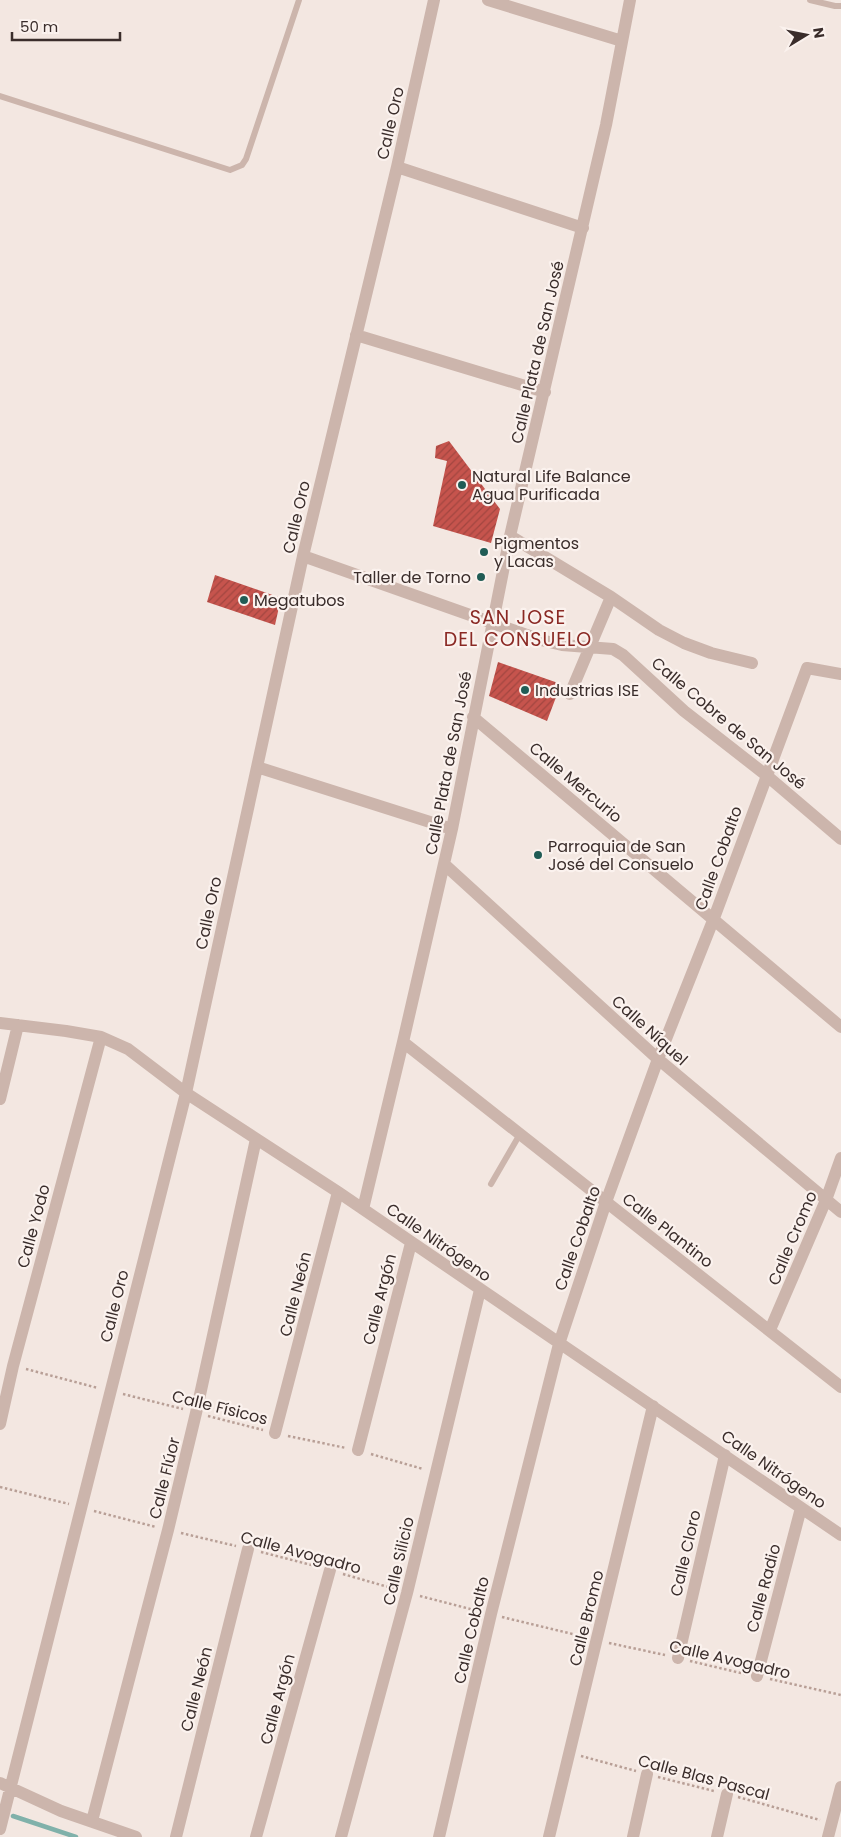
<svg xmlns="http://www.w3.org/2000/svg" width="841" height="1837" viewBox="0 0 841 1837" font-family="Poppins,sans-serif">
  <style>
    .lines { fill: none; stroke-linecap: round; stroke-linejoin: round }
    .stream { stroke: #80b1aa; stroke-width: 4.5 }
    .building { fill: url(#building-hatch) }
    .path { stroke: #b89f96; stroke-width: 2.5; stroke-dasharray: 2.5 2.5; stroke-linecap: butt }
    .service { stroke: #ccb5ac; stroke-width: 6 }
    .minor { stroke: #ccb5ac; stroke-width: 12 }
    .poi-dot { fill: #205c55; stroke: #fbf2ee; stroke-width: 2 }
    .labels { text-anchor: middle; stroke-width: 4.5; stroke-linejoin: round; paint-order: stroke }
    .street-label { font-size: 16px; fill: #3a2d2b; stroke: #fbf2ee }
    .poi-label { font-size: 16px; fill: #3a2d2b; stroke: #fbf2ee; text-anchor: start }
    .quarter-label { font-size: 19px; letter-spacing: 1px; fill: #8a2924; stroke: #fbf2ee }
  </style>
  <defs>
    <pattern id="building-hatch" width="6" height="6" patternUnits="userSpaceOnUse" patternTransform="scale(1.25)"><rect width="6" height="6" fill="#c6544d"/><path d="M-1 1l2-2M0 6l6-6M5 7l2-2" fill="none" stroke="#a24640"/></pattern>
  </defs>
  <rect width="100%" height="100%" fill="#f3e7e1"/>
  <g class="lines">
    <path class="stream" d="M13,1816L76,1837"/>
  </g>
  <path class="building" d="M449,441L500,509L491,543L433,526L447,461L435,458L436,446Z
    M215,575L281,598L275,625L207,602Z
    M498,662L561,684L547,721L489,696Z"/>
  <g class="lines">
    <path class="path" d="M26,1369L98,1388
      M123,1394L183,1409
      M208,1416L263,1430
      M288,1436L346,1448
      M371,1454L423,1469
      M0,1487L69,1504
      M94,1511L156,1527
      M181,1533L236,1546
      M261,1552L319,1567
      M343,1574L395,1589
      M420,1596L478,1611
      M502,1617L585,1637
      M609,1643L665,1655
      M690,1661L745,1674
      M770,1679L841,1695
      M581,1756L636,1771
      M658,1777L714,1791
      M738,1797L820,1820"/>
    <path class="service" d="M810,0L835,6H841
      M0,96L230,170L242,165L246,159L299,0
      M491,1184L520,1134"/>
    <path class="minor" d="M488,0L622,41
      M397,167L583,228
      M356,335L545,392
      M510,536L611,597L659,630L684,643L711,653L752,663
      M303,556L541,640L562,645L613,649L623,655L684,711L766,775L841,839
      M570,694L611,597
      M473,717L841,1027
      M257,767L452,829
      M444,864L658,1059L841,1212
      M0,1023L66,1031L101,1037L128,1049L186,1093L338,1192L841,1535
      M403,1042L841,1387
      M0,1099L18,1025
      M363,1209L403,1042L452,829L510,536L606,125L630,0
      M770,1330L826,1200L841,1158
      M0,1424L13,1366L101,1037
      M275,1433L338,1192
      M358,1450L411,1243
      M678,1658L725,1455
      M757,1676L801,1508
      M0,1783L61,1811L136,1837
      M92,1821L168,1530L196,1413L256,1139
      M0,1829L186,1093L303,556L397,167L434,0
      M176,1837L248,1549
      M256,1837L330,1570
      M341,1837L407,1593L480,1290
      M439,1837L491,1614L559,1344L606,1202L658,1059L714,918L807,668L841,674
      M549,1837L653,1406
      M633,1837L647,1774
      M717,1837L727,1794
      M828,1837L841,1787"/>
  </g>
  <g class="poi-dot">
    <circle cx="462" cy="485" r="5"/>
    <circle cx="484" cy="552" r="5"/>
    <circle cx="481" cy="577" r="5"/>
    <circle cx="244" cy="600" r="5"/>
    <circle cx="525" cy="690" r="5"/>
    <circle cx="538" cy="855" r="5"/>
  </g>
  <g class="labels">
    <g class="street-label">
      <text transform="translate(390 123) rotate(-77)" y="6">Calle Oro</text>
      <text transform="translate(537 352) rotate(-77)" y="6">Calle Plata de San José</text>
      <text transform="translate(296 517) rotate(-77)" y="6">Calle Oro</text>
      <text transform="translate(729 723) rotate(40)" y="6">Calle Cobre de San José</text>
      <text transform="translate(448 763) rotate(-79)" y="6">Calle Plata de San José</text>
      <text transform="translate(576 782) rotate(40)" y="6">Calle Mercurio</text>
      <text transform="translate(718 858) rotate(-70)" y="6">Calle Cobalto</text>
      <text transform="translate(208 913) rotate(-78)" y="6">Calle Oro</text>
      <text transform="translate(650 1030) rotate(42)" y="6">Calle Níquel</text>
      <text transform="translate(33 1226) rotate(-75)" y="6">Calle Yodo</text>
      <text transform="translate(668 1230) rotate(38)" y="6">Calle Plantino</text>
      <text transform="translate(577 1238) rotate(-71)" y="6">Calle Cobalto</text>
      <text transform="translate(792 1238) rotate(-67)" y="6">Calle Cromo</text>
      <text transform="translate(439 1242) rotate(35)" y="6">Calle Nitrógeno</text>
      <text transform="translate(295 1294) rotate(-76)" y="6">Calle Neón</text>
      <text transform="translate(379 1299) rotate(-76)" y="6">Calle Argón</text>
      <text transform="translate(114 1306) rotate(-76)" y="6">Calle Oro</text>
      <text transform="translate(220 1407) rotate(14)" y="6">Calle Físicos</text>
      <text transform="translate(774 1469) rotate(35)" y="6">Calle Nitrógeno</text>
      <text transform="translate(164 1478) rotate(-76)" y="6">Calle Flúor</text>
      <text transform="translate(301 1552) rotate(15)" y="6">Calle Avogadro</text>
      <text transform="translate(685 1553) rotate(-77)" y="6">Calle Cloro</text>
      <text transform="translate(398 1561) rotate(-77)" y="6">Calle Silicio</text>
      <text transform="translate(763 1588) rotate(-75)" y="6">Calle Radio</text>
      <text transform="translate(586 1618) rotate(-76)" y="6">Calle Bromo</text>
      <text transform="translate(471 1630) rotate(-77)" y="6">Calle Cobalto</text>
      <text transform="translate(730 1659) rotate(13)" y="6">Calle Avogadro</text>
      <text transform="translate(196 1689) rotate(-76)" y="6">Calle Neón</text>
      <text transform="translate(277 1699) rotate(-75)" y="6">Calle Argón</text>
      <text transform="translate(704 1777) rotate(15)" y="6">Calle Blas Pascal</text>
    </g>
    <g class="poi-label">
      <text x="472" y="482">Natural Life Balance<tspan x="472" dy="18">Agua Purificada</tspan></text>
      <text x="494" y="549">Pigmentos<tspan x="494" dy="18">y Lacas</tspan></text>
      <text x="471" y="583" text-anchor="end">Taller de Torno</text>
      <text x="254" y="606">Megatubos</text>
      <text x="535" y="696">Industrias ISE</text>
      <text x="548" y="852">Parroquia de San<tspan x="548" dy="18">José del Consuelo</tspan></text>
    </g>
    <g class="quarter-label">
      <text x="518" y="624">SAN JOSE<tspan x="518" dy="22">DEL CONSUELO</tspan></text>
    </g>
  </g>
  <g transform="translate(806 35) rotate(80)" stroke="#fbf2ee" stroke-width="4" paint-order="stroke">
  <path d="M0-4L9 19L0 12L-9 19Z" fill="#3a2d2b"/>
  <text y="-8" font-size="14" font-weight="bold" text-anchor="middle" fill="#3a2d2b">N</text>
  </g>
  <path d="M12 32v8h108v-8" fill="none" stroke="#3a2d2b" stroke-width="2.5"/>
  <text x="20" y="32" font-size="15" fill="#3a2d2b" stroke="#fbf2ee" stroke-width="4" paint-order="stroke">50 m</text>
</svg>
